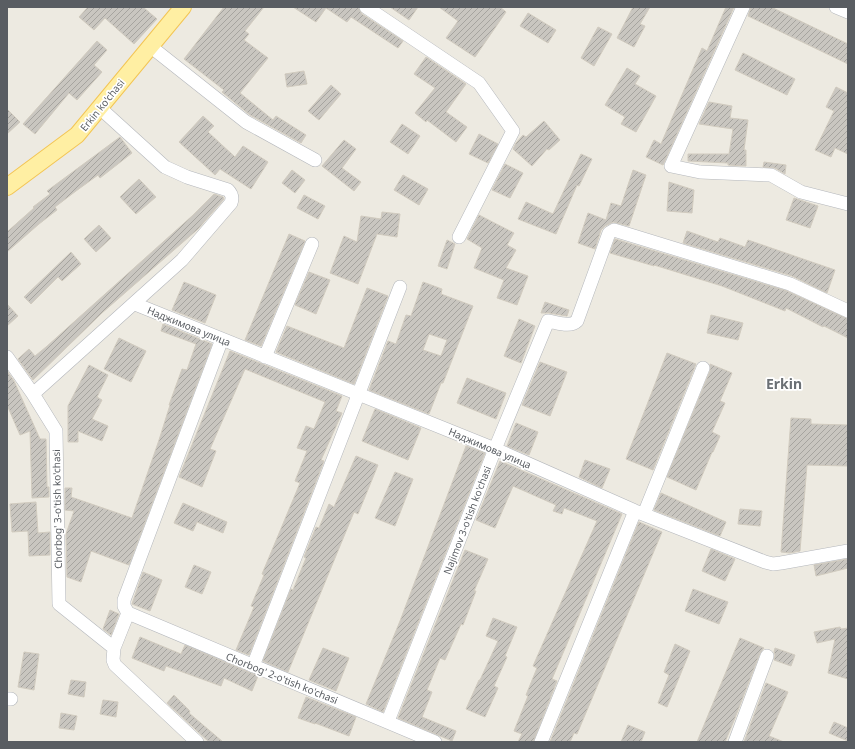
<svg xmlns="http://www.w3.org/2000/svg" width="855" height="749" viewBox="0 0 855 749" font-family="'Noto Sans',sans-serif">
  <style>
    .building { fill: url(#building-hatch); stroke: #d1cbbf; fill-rule: evenodd }
    .lines { fill: none; stroke-linecap: round; stroke-linejoin: round }
    .minor-casing { stroke: #b4b7bc; stroke-width: 14 }
    .major-casing { stroke: #f3c554; stroke-width: 18 }
    .minor { stroke: #fff; stroke-width: 13 }
    .major { stroke: #ffefa3; stroke-width: 16 }
    .labels { text-anchor: middle; stroke-width: 3.5; stroke-linejoin: round; paint-order: stroke }
    .street-label { font-size: 10px; fill: #595d62; stroke: #fff }
    .district-label { font-size: 14px; font-weight: bold; fill: #6a6f74; stroke: #fff }
  </style>
  <defs>
    <pattern id="building-hatch" width="6" height="6" patternUnits="userSpaceOnUse"><rect width="6" height="6" fill="#c9c6c0"/><path d="M-1 1l2-2M0 6l6-6M5 7l2-2" fill="none" stroke="#a6a49f"/></pattern>
  </defs>
  <rect width="100%" height="100%" fill="#edeae1"/>
  <path class="building" d="M88,7H143L157,19L134,44L105,18L94,30L79,17Z
    M224,7H264L245,31L249,34L244,40L268,58L240,93L273,120L276,116L306,135L301,143L250,115L222,92L224,90L184,59Z
    M293,7H358L362,14L403,41L398,48L351,17L347,22L326,8L316,22Z
    M390,7H418L409,20Z
    M439,7H500L506,12L475,57L446,38L458,21Z
    M633,7H650L640,24L645,26L634,47L617,38Z
    M726,7H734L663,165L646,157L654,140L661,144L702,48L707,51Z
    M751,7H771L848,44V64L748,16Z
    M528,13L556,30L548,43L520,26Z
    M598,27L612,34L594,66L581,58Z
    M97,41L107,50L94,65L102,72L77,100L69,93L35,134L23,124Z
    M743,53L795,79L787,95L735,70Z
    M426,57L466,84L446,112L467,127L456,142L427,120L426,122L415,113L435,88L414,74Z
    M627,68L640,76L635,84L656,96L636,132L621,124L625,117L605,105Z
    M304,71L307,84L287,87L285,74Z
    M331,85L341,94L319,120L308,111Z
    M836,87L848,93V154L835,148L831,157L815,150L834,111L826,107Z
    M709,102L732,106L730,118L748,120L744,150H746V166L728,165V163L688,161V154H729L733,129L699,124Z
    M7,109L20,122L7,134Z
    M203,116L214,126L208,132L235,157L243,146L268,162L251,189L220,169L215,175L179,142Z
    M544,121L560,140L549,150L547,149L532,166L513,149L516,143L523,135L526,137Z
    M402,124L420,136L408,154L390,142Z
    M479,134L498,144L488,163L469,154Z
    M120,137L132,153L100,178L98,175L76,191L55,207L57,210L39,224L7,252V232L34,208L33,207L50,194L47,191Z
    M344,140L356,149L342,168L361,182L354,191L322,166Z
    M581,154L592,159L579,186L577,185L556,234L518,219L526,202L553,214Z
    M764,162L786,165L785,174L775,168L763,167Z
    M505,164L523,173L510,198L492,190Z
    M292,170L305,180L295,193L282,183Z
    M633,170L646,175L629,226L613,222L605,226L601,230L595,249L578,243L588,213L606,220L611,203L621,206Z
    M403,175L428,189L419,205L394,190Z
    M139,179L156,197L136,214L120,197Z
    M669,182L694,190L692,213L667,211Z
    M214,194L223,197L224,199L198,229L102,313L33,380L18,359L29,349L35,356L46,347L192,216Z
    M304,195L325,206L318,219L297,208Z
    M794,198L818,206L810,228L786,220Z
    M382,212L400,214L397,237L377,234L358,284L330,273L344,236L357,242L361,216L381,219Z
    M479,215L514,233L507,245L516,250L506,268L528,276L517,305L497,298L504,280L474,268L482,248L467,239Z
    M99,225L111,238L96,252L84,239Z
    M687,231L718,242L720,238L745,247L748,240L835,270L827,293L792,276L683,243Z
    M289,234L305,241L261,346L245,340Z
    M615,239L787,291L848,319V338L824,326L823,327L786,308L785,311L722,286L654,265V266L610,253Z
    M447,240L455,244L447,269L438,266Z
    M71,252L81,264L62,281L58,277L31,304L24,297Z
    M309,272L330,280L316,314L295,305Z
    M184,282L216,295L205,323L172,310Z
    M423,282L442,289L441,294L473,306L443,383H441L429,414L369,390L388,341L396,344L406,315L411,316ZM429,334L447,340L441,356L423,350Z
    M367,288L388,296L354,384L276,352L287,326L344,348Z
    M545,302L569,310L567,316L549,313H541Z
    M7,304L18,316L7,326Z
    M711,315L743,323L738,340L707,333Z
    M519,319L535,326L521,363L504,356Z
    M163,324L212,344L129,565L91,551L81,582L67,577L66,534L74,511L65,510V488H72L71,497L132,518L159,440L170,405H169L182,369L187,370L196,344L161,331Z
    M119,338L146,351L131,382L104,369Z
    M230,351L342,396L336,411L342,413L321,460L324,461L249,655L236,650L254,607L251,606L264,575L262,574L300,483L295,481L307,451L297,448L306,426L314,429L325,402L245,369L210,449L216,451L202,487L179,477Z
    M667,353L696,364L653,470L626,459Z
    M540,362L567,372L550,416L522,405Z
    M710,364L732,373L720,401L725,403L712,432L720,436L713,452H712L696,490L667,477L710,371Z
    M89,365L108,375L97,397L102,400L92,419L108,426L102,441L78,431V442H68V406Z
    M7,371L14,381L40,439H46L47,487H49V497L32,498L30,431L20,435L7,405Z
    M467,378L506,393L496,419L457,403Z
    M375,409L421,428L408,460L362,441Z
    M791,418L811,419V424L848,425V466L807,465L800,551L790,553L781,552Z
    M516,423L538,432L529,455L507,446Z
    M466,446L485,453L383,712L366,704L400,621Z
    M356,456L378,465L358,514L354,512L288,672L263,661L291,589L293,590L306,558L304,557L316,527L319,528L329,504L334,507Z
    M585,460L610,469L602,488L579,477Z
    M500,461L622,514L552,679L557,681L533,742H518L522,734L514,731L528,696L526,695L537,668L533,666L597,521L564,508L562,514L553,511L556,505L513,486L495,528L476,520Z
    M395,472L413,479L395,526L375,518Z
    M661,493L726,522L720,536L654,510Z
    M36,502L38,533L50,532V555L29,556L28,531L12,532L10,504Z
    M183,503L227,522L223,533L197,522L193,531L174,523Z
    M740,509L762,511L760,526L738,524Z
    M639,522L662,532L577,734L574,733L570,742H550Z
    M711,549L735,559L725,581L702,571Z
    M465,550L488,559L474,591H476L463,625L461,624L445,660L440,658L427,690L432,692L422,717L456,731L452,741L398,718Z
    M848,559V568L816,576L814,565Z
    M194,565L211,572L202,594L185,587Z
    M143,572L162,580L150,611L132,604Z
    M693,589L728,602L719,624L685,611Z
    M110,610L119,614L111,635L103,629Z
    M493,618L517,627L505,656L507,657L494,686L498,688L485,717L466,709L479,680H480L498,641L486,636Z
    M840,627L841,629L848,628V656H847L848,679L828,673L835,639L817,643L814,632Z
    M140,637L181,654L185,645L258,676L252,691L224,678L221,686L166,666L164,671L132,658Z
    M740,638L764,648L760,653L735,718L725,742H697Z
    M675,644L690,651L667,707L658,703L669,675L664,672Z
    M323,648L349,658L336,691L309,680Z
    M775,648L795,655L791,666L774,660L775,655L774,652Z
    M24,652L39,654L34,690L18,687Z
    M71,680L86,682L84,697L68,694Z
    M766,683L788,692L769,736L784,742H744Z
    M174,695L190,711L189,713L223,742H209L167,703Z
    M306,697L356,717L349,736L315,723V724L298,718Z
    M103,700L118,702L116,717L100,714Z
    M61,713L77,716L74,730L59,728Z
    M834,722L848,728V741L829,733Z
    M628,725L645,732L641,742H621Z"/>
  <g class="lines">
    <g class="minor-casing">
      <path id="minor" d="M366,7L479,83L513,131L459,237
        M743,7L671,166L700,172L771,175L801,192L848,204
        M836,7L848,12
        M150,46L246,122L315,160
        M135,304L495,449L635,511L765,562L773,564L781,563L848,551
        M7,357L33,394L56,431L59,604L114,648
        M265,357L312,244
        M33,394L182,260L231,203C233,197 232,194 228,190L187,177L165,167L100,108
        M644,514L703,368
        M128,613L435,742
        M253,666L400,287
        M7,699H11
        M388,721L495,449L548,321C556,322 570,328 577,321L609,233L614,230L790,284L848,311
        M197,742L115,665L113,660L114,648L128,613L124,606V600L222,339
        M541,742L635,511
        M735,742L767,656"/>
    </g>
    <g class="major-casing">
      <path id="major" d="M7,187L77,135L183,7"/>
    </g>
    <use href="#minor" class="minor"/>
    <use href="#major" class="major"/>
  </g>
  <g class="labels">
    <g class="street-label">
      <text transform="translate(102 105) rotate(-51)" y="4">Erkin ko'chasi</text>
      <text transform="translate(189 326) rotate(22)" y="4">Наджимова улица</text>
      <text transform="translate(490 448) rotate(23)" y="4">Наджимова улица</text>
      <text transform="translate(57 509) rotate(-91)" y="4">Chorbog' 3-o'tish ko'chasi</text>
      <text transform="translate(467 520) rotate(-69)" y="4">Najimov 3-o'tish ko'chasi</text>
      <text transform="translate(282 678) rotate(22)" y="4">Chorbog' 2-o'tish ko'chasi</text>
    </g>
    <g class="district-label">
      <text x="784" y="389">Erkin</text>
    </g>
  </g>
  <rect width="855" height="749" fill="none" stroke="#595d62" stroke-width="16"/>
</svg>
